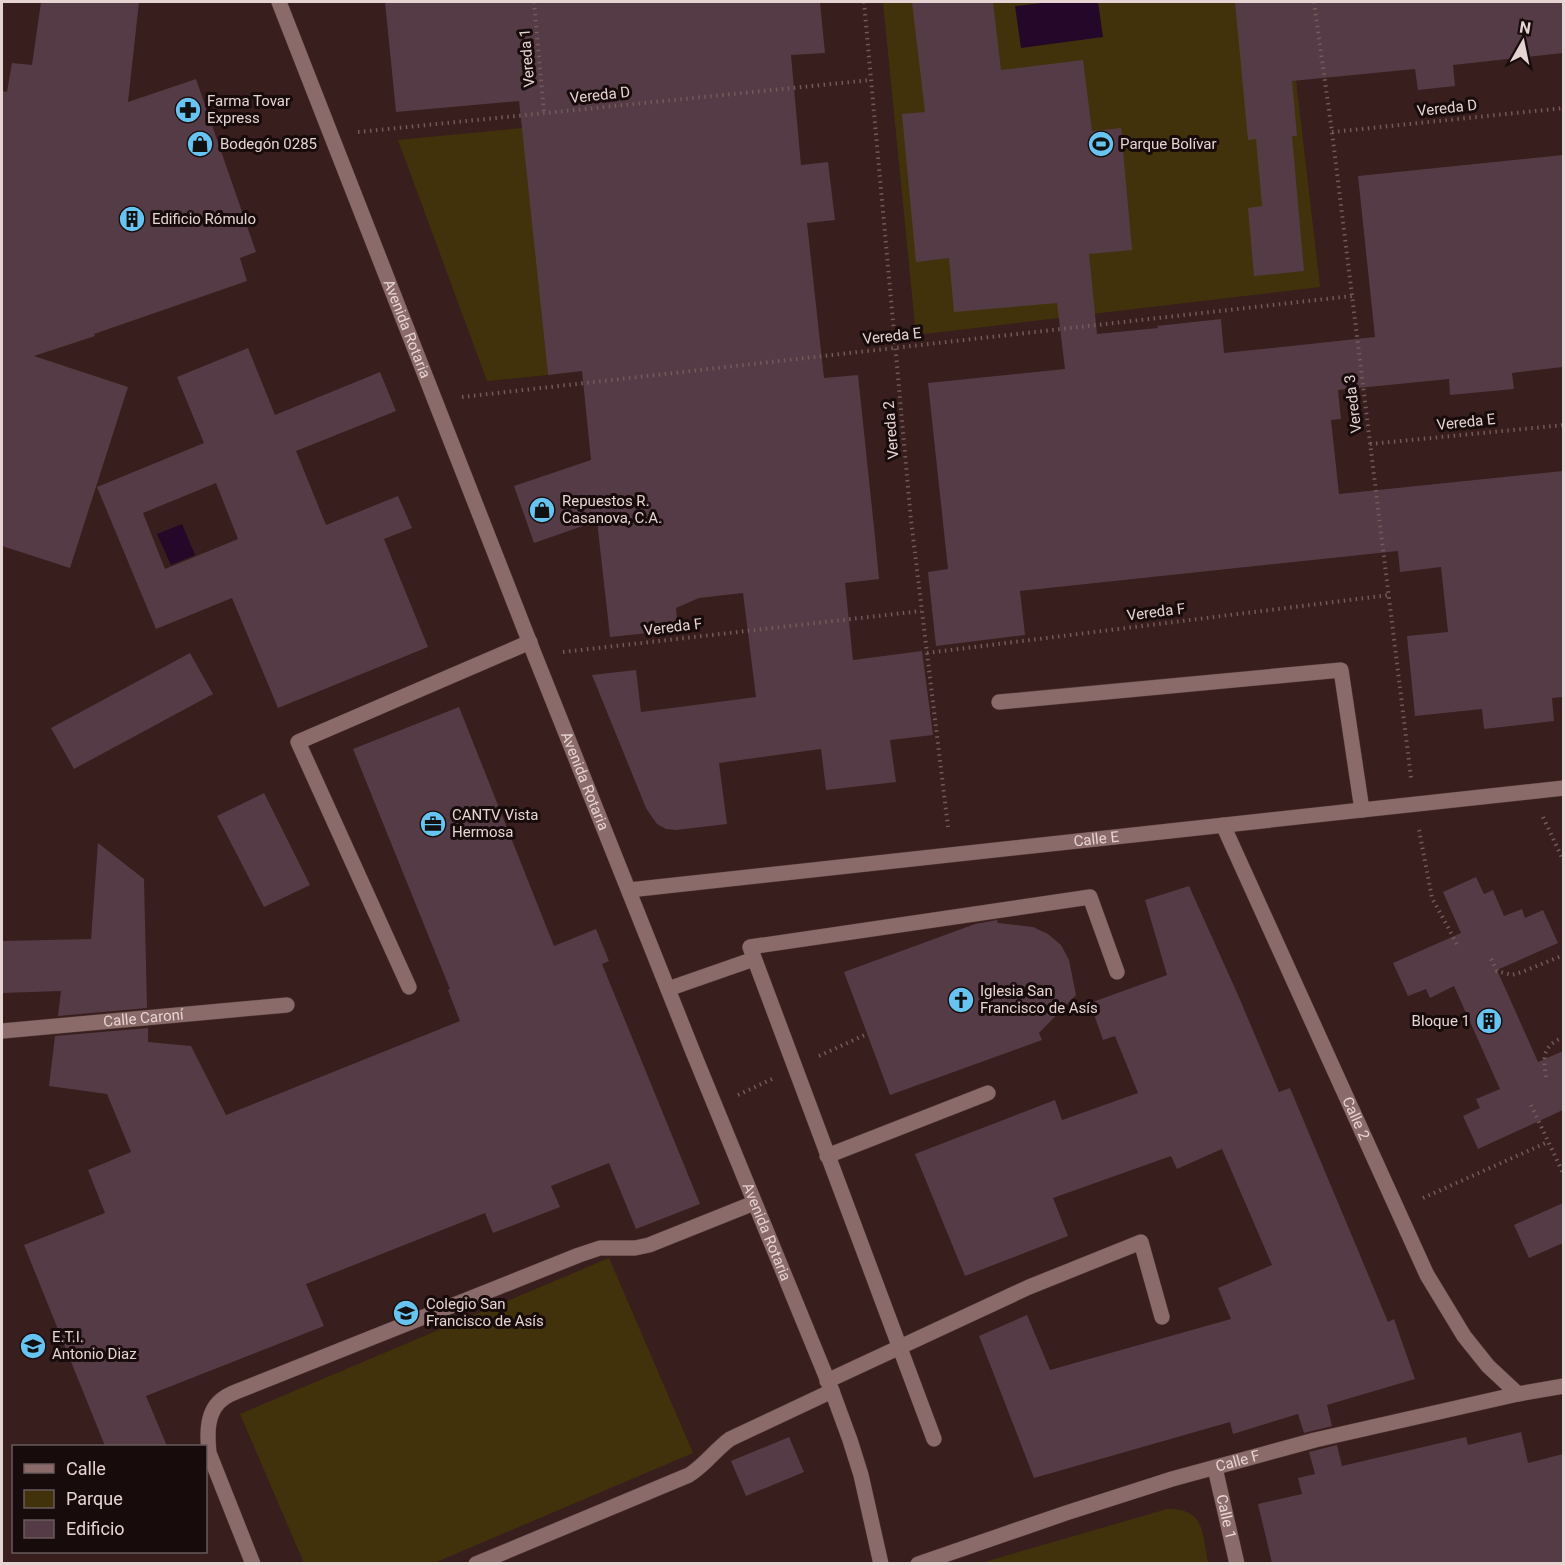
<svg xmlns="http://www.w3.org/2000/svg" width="1565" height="1565" viewBox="0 0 1565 1565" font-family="Roboto,sans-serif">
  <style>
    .green { fill: #42320b }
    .water { fill: #250729 }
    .building { fill: #553b46; fill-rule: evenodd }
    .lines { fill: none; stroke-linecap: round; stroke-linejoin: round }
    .lane-casing { stroke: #523c3b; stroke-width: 16 }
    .street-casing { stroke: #523c3b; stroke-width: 16 }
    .path { stroke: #725b59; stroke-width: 4; stroke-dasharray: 1.5 4.5; stroke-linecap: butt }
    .lane { stroke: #8b6b69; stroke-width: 15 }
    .street { stroke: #8b6b69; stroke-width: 15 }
    .labels { text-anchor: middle; stroke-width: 6; stroke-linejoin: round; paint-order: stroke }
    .street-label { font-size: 15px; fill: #e6d4d2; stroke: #170b0b }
    .poi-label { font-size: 15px; fill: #e6d4d2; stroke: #170b0b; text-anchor: start }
  </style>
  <rect width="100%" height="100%" fill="#381e1c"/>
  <path class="green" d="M883,2H1287L1320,287L916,335Z
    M522,128L548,375L487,381L398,140Z
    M609,1258L693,1453L434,1563H304L240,1414Z
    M1167,1509C1206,1508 1202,1534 1208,1563H981Z"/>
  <path class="water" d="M1051,2H1098L1103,37L1021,48L1015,6Z
    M182,524L195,555L171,565L157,534Z"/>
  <path class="building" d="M41,2H139L128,102L196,79L256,252L240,258L247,281L94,334L95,336L34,356L128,387L70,568L2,546V91L7,92L12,63L32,65Z
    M385,2H820L825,53L791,55L801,165L828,162L835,220L807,223L824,378L858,375L875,537L879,579L845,583L853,660L922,651L933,735L890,740L896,782L826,790L821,749L719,763L727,824L676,830L666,829L657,824L652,817L646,808L592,675L636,670L641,712L756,697L743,593L699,598L676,608L678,630L610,637L597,521L534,543L514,486L591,460L582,371L548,375L519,101L396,112Z
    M912,2H993L1001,70L1083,60L1092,131L1121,128L1132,250L1089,254L1097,334L1158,328L1157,326L1221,319L1224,353L1375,337L1358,176L1563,155V367L1512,373L1514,389L1450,395L1449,379L1338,390L1341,419L1331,420L1339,494L1563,471V697L1552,698L1554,721L1484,729L1482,709L1415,716L1407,636L1448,632L1441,567L1400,572L1398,551L1020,591L1025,635L936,646L928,572L948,569L928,383L1065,369L1057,303L954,312L949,258L916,262L902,114L925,112Z
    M1235,2H1563V53L1453,65L1455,86L1418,90L1415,69L1292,81L1297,136H1292L1304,271L1254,276L1248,208L1262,206L1256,139L1248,140Z
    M248,348L275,415L380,372L396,411L296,451L326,525L398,496L412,528L384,539L428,647L278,708L232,598L156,629L97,487L204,443L177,377ZM216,483L238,539L165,569L143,513Z
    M190,653L213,694L74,769L51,728Z
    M459,707L554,946L596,929L609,961L602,964L700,1204L636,1229L609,1163L551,1186L560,1207L493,1233L485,1213L306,1284L324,1326L146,1396L167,1446H105L24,1245L105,1213L88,1170L131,1152L107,1094L49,1086L55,1036L148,1028V1042L191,1046L226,1115L460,1021L448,990L450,989L353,749Z
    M264,793L310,885L264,907L217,816Z
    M98,843L144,879L147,1008L58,1016L61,991L2,993V941L91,939Z
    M1476,877L1484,894L1493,890L1504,916L1522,909L1525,918L1543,910L1558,943L1497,970L1538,1062L1563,1051V1110L1478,1149L1463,1116L1480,1108L1476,1099L1500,1089L1454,986L1430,998L1426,989L1408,996L1393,963L1461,933L1443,892Z
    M1189,886L1238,995L1279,1092L1290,1088L1388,1322L1394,1319L1415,1379L1327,1405L1332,1426L1304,1433L1298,1414L1233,1434L1230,1422L1034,1478L979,1336L1027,1315L1050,1370L1231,1319L1218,1288L1272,1265L1222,1149L1177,1169L1171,1156L1053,1198L1068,1236L965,1276L915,1154L1055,1100L1062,1120L1138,1093L1115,1036L1103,1040L1090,1003L1167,975L1145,900Z
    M997,920L998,923L1033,927L1048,934L1061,945L1069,960L1076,995L1039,1033L1042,1040L890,1095L844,972L975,924Z
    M1563,1203V1243L1529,1258L1514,1225Z
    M1521,1432L1528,1463L1563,1454V1563H1272L1258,1504L1302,1494L1298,1478L1315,1474L1309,1452L1337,1445L1342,1466L1466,1437L1468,1445Z
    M789,1437L804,1472L746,1496L731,1461Z"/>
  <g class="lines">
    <g class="lane-casing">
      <path id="lane" d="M999,702L1341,670L1362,810
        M409,987L298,742L530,642
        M668,989L754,959
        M827,1156L988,1093
        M827,1381L1029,1287L1141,1242L1162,1317
        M934,1439L750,947L1090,897L1117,972
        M253,1564L209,1453C207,1434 206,1410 224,1398C228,1395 233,1393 238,1391L579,1255L600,1248H635L649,1245L754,1203
        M476,1564L689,1475C705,1465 715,1450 730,1439L832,1391"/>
    </g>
    <g class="street-casing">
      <g id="street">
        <path id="s1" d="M279,2L535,656L693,1052L832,1391L850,1440L861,1475L881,1564"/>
        <path id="s2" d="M1223,825L1427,1275L1464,1336L1488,1366L1518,1394"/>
        <path id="s3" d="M629,890L1564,788"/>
        <path id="s4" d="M2,1031L287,1005"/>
        <path id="s5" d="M1215,1468L1237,1564"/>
        <path id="s6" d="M918,1564L1066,1513L1172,1479L1315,1440L1518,1394L1564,1386"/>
      </g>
    </g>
    <path class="path" d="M534,2L544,113
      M864,2L911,520L948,827
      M1314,2L1332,132L1411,778
      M358,132L871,80
      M1332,132L1564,108
      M462,397L1352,296
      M1370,444L1564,425
      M563,652L921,611
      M927,653L1389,595
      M1543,817L1564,862
      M1419,830L1432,898L1458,946
      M1491,959L1497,971L1512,975L1522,972L1564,955
      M819,1056L867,1034
      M1546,1077C1543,1057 1542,1046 1564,1037
      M738,1095L772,1079
      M1531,1105L1564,1175
      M1423,1198L1548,1142"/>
    <use href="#lane" class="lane"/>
    <use href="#street" class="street"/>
  </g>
  <defs>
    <g id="pharmacy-disc" transform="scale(1.35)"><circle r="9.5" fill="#67c4f0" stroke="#170b0b"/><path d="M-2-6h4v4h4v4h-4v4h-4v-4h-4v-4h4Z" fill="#111"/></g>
    <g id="shop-disc" transform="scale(1.35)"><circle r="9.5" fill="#67c4f0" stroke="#170b0b"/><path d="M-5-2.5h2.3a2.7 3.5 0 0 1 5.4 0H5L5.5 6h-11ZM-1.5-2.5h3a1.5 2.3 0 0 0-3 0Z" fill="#111"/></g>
    <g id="stadium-disc" transform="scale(1.35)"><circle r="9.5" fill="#67c4f0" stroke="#170b0b"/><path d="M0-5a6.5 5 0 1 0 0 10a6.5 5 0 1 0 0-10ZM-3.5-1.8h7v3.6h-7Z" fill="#111"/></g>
    <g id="building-disc" transform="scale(1.35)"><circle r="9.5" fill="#67c4f0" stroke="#170b0b"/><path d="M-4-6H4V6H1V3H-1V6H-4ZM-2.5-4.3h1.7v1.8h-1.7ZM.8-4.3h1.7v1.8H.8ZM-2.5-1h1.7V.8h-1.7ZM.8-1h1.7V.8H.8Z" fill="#111"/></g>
    <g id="office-disc" transform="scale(1.35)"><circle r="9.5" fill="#67c4f0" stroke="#170b0b"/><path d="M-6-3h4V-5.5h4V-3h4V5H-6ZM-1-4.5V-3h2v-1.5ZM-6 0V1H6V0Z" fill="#111"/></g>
    <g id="church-disc" transform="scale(1.35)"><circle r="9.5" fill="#67c4f0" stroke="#170b0b"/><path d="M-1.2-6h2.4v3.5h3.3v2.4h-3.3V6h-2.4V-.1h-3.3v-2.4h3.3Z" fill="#111"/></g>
    <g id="school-disc" transform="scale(1.35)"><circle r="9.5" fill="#67c4f0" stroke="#170b0b"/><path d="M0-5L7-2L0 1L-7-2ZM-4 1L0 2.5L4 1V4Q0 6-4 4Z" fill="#111"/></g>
    <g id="university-disc" transform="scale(1.35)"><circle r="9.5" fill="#67c4f0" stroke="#170b0b"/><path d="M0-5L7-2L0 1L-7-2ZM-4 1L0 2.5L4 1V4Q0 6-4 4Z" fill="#111"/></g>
  </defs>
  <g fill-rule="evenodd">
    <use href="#pharmacy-disc" x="188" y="110"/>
    <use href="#shop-disc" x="200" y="144"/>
    <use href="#stadium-disc" x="1101" y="144"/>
    <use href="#building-disc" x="132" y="219"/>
    <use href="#shop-disc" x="542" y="510"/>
    <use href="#office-disc" x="433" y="824"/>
    <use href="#church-disc" x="961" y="1000"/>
    <use href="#building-disc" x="1489" y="1021"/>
    <use href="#school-disc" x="406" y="1313"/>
    <use href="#university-disc" x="33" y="1346"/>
  </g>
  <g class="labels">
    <g class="street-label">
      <text transform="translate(527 58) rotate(-95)" y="5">Vereda 1</text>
      <text transform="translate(600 95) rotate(-6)" y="5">Vereda D</text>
      <text transform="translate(1447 108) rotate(-6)" y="5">Vereda D</text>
      <text dy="5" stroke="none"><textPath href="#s1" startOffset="351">Avenida Rotaria</textPath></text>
      <text transform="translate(892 336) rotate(-6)" y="5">Vereda E</text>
      <text transform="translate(1353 404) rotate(-97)" y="5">Vereda 3</text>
      <text transform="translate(1466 422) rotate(-6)" y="5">Vereda E</text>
      <text transform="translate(891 430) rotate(-95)" y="5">Vereda 2</text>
      <text transform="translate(1156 612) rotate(-7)" y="5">Vereda F</text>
      <text transform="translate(673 627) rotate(-7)" y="5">Vereda F</text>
      <text dy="5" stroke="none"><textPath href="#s1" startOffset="837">Avenida Rotaria</textPath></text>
      <text dy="5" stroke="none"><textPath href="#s3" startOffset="470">Calle E</textPath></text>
      <text dy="5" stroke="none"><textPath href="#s4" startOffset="142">Calle Caroní</textPath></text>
      <text dy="5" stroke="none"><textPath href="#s2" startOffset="322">Calle 2</textPath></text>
      <text dy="5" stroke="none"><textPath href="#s1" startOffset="1323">Avenida Rotaria</textPath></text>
      <text dy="5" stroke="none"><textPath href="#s6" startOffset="336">Calle F</textPath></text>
      <text dy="5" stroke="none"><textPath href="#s5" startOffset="50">Calle 1</textPath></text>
    </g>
    <g class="poi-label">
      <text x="207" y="106">Farma Tovar<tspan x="207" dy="17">Express</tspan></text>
      <text x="220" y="149">Bodegón 0285</text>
      <text x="1120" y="149">Parque Bolívar</text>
      <text x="152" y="224">Edificio Rómulo</text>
      <text x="562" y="506">Repuestos R.<tspan x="562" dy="17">Casanova, C.A.</tspan></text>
      <text x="452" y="820">CANTV Vista<tspan x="452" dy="17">Hermosa</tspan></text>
      <text x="980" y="996">Iglesia San<tspan x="980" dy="17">Francisco de Asís</tspan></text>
      <text x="1470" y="1026" text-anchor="end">Bloque 1</text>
      <text x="426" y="1309">Colegio San<tspan x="426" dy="17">Francisco de Asís</tspan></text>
      <text x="52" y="1342">E.T.I.<tspan x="52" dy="17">Antonio Diaz</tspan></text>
    </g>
  </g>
  <rect width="1565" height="1565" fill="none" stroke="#e6d4d2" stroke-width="6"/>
  <rect x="12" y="1445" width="195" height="108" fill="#170b0b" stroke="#6a5b5b" stroke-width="1.5"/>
  <rect x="24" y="1464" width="30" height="9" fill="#8b6b69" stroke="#6a5b5b" stroke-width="1.5"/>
  <text x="66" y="1475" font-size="18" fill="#e6d4d2">Calle</text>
  <rect x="24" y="1490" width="30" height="18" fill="#42320b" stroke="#6a5b5b" stroke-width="1.5"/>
  <text x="66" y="1505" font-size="18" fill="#e6d4d2">Parque</text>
  <rect x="24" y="1520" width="30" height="18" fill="#553b46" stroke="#6a5b5b" stroke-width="1.5"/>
  <text x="66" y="1535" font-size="18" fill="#e6d4d2">Edificio</text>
  <g transform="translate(1523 42) rotate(9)" stroke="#170b0b" stroke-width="4.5" paint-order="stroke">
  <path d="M0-4.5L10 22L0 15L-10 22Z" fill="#e6d4d2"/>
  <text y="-9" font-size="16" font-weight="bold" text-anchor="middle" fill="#e6d4d2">N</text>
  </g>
</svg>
